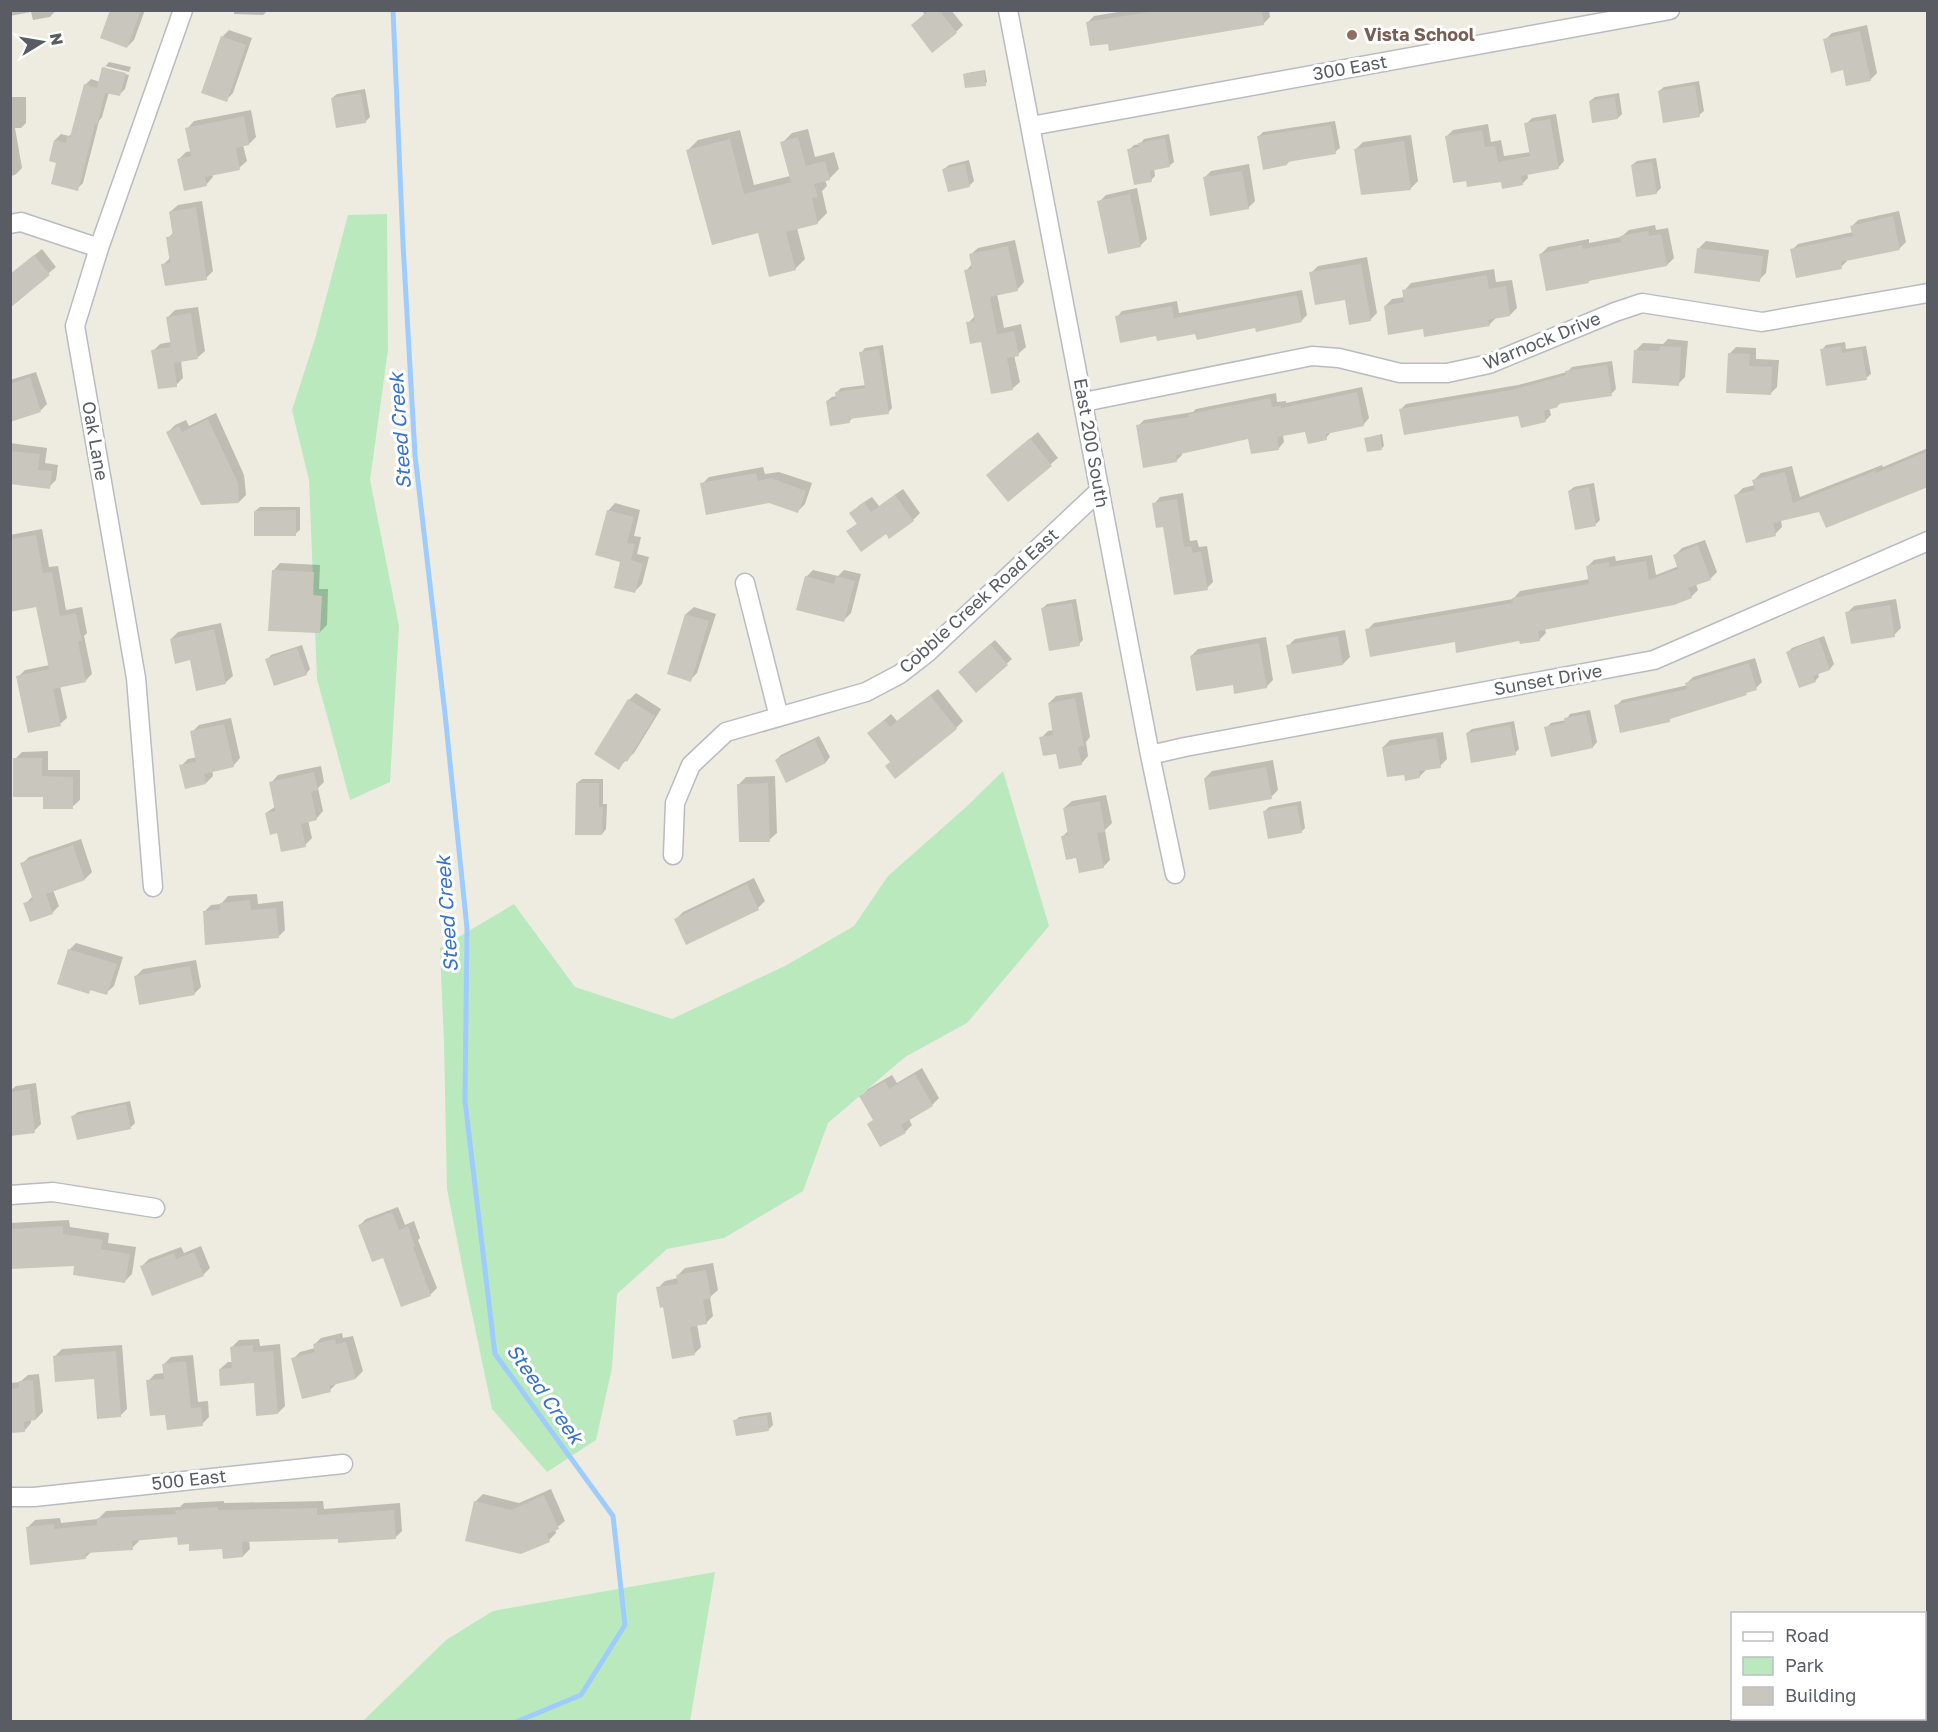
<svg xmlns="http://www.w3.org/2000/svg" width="1938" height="1732" viewBox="0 0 1938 1732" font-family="'Golos Text',sans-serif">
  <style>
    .green { fill: #bae9be }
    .shadow { fill: #0003 }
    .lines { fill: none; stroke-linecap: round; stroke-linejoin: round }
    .stream { stroke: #9fccff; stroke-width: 5 }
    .building { fill: #c9c6bd }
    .street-casing { stroke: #b9bbc1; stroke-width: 21 }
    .street { stroke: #fff; stroke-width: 18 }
    .education-dot { fill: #8d6e63; stroke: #fff; stroke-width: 2 }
    .labels { text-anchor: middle; stroke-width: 6; stroke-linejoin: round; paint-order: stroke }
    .education-label { font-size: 18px; font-weight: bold; fill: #785e54; stroke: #fff; text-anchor: start }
    .street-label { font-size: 18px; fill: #595d63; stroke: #fff }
    .water-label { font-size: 20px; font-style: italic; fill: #3672ce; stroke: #fff }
  </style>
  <rect width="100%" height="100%" fill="#eeece0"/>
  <path class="green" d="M387,214L388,350L370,480L399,626L390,782L350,800L317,679L309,480L292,410L315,339L348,215Z
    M1003,771L1049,926L967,1023L905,1057L828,1123L803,1191L724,1238L667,1249L617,1294L612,1368L596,1440L547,1472L492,1409L467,1290L447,1189L444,1044L440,948L514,904L575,987L672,1019L785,966L854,926L888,876L965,808Z
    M715,1572L690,1721H363L446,1640L493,1611Z"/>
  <path class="shadow" d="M10,10H56L50,17L33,20L31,12L10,16Z
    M111,10H145L134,40L127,47Z
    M234,10H268L263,15L234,14Z
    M922,10H951L963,25L956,32L924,14Z
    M1130,10H1269L1270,17L1263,24L1109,42L1088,22L1094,16Z
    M1867,25L1877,73L1870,80L1844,68L1825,40L1832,33Z
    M229,30L252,38L233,93L226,100L222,37Z
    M109,62L131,67L129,72L105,66V69L129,75L125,89L119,95L109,92L102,117L99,121L83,183L77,189L58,162L51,160L55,140L61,134L69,136L73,132L85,85L91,79L100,82L104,68Z
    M985,70L987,82L985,84L965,74L967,73Z
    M1699,81L1704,111L1699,115L1659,91L1664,87Z
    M365,89L370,117L365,122L332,98L337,94Z
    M1619,93L1622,114L1618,118L1590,101L1595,97Z
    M10,97H26V123L21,128H15L22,168L15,175L10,176Z
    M251,110L256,137L249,144L243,145L247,161L239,168L212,174L213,177L206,185L179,159L186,152L192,151L187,129L194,121Z
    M1556,114L1564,161L1558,168L1527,173L1528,178L1522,184L1502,180H1467L1447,136L1453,130L1488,124L1491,142L1501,140L1504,156L1531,152L1526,124L1532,118Z
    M1335,121L1340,148L1335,152L1291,160L1287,164L1258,137L1263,132Z
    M808,129L815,157L834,152L839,169L829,179L825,180L827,186L822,191L827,213L817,223L797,228L805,259L795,269L759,231L688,150L698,140L740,130L754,185L790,176L782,143L792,133Z
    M1169,134L1174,162L1169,166L1154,169L1155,176L1151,180L1129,150L1134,145L1140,144L1144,139Z
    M1411,135L1418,181L1411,188L1362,193L1355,150L1363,142Z
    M1656,158L1661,188L1656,193L1632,165L1637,161Z
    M969,160L974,181L969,186L944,169L949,165Z
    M1249,164L1255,201L1248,208L1204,178L1211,171Z
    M1137,188L1147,239L1140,246L1099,202L1106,195Z
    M202,201L213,271L206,278L163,265L171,257L168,238L174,232L170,212L178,205Z
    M1899,211L1906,242L1900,248L1847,260V261L1841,267L1792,250L1798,244L1853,232L1852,226L1858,220Z
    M1655,225L1656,230L1668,228L1674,258L1667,265L1592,279L1588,282L1541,254L1548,247L1589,239V243L1621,237L1629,230Z
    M1015,240L1024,282L1017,290L997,294L1004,328L1021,324L1026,347L1018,354L1014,355L1020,382L1012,389L982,340L968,323L976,315L966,271L972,264L970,255L978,248Z
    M1706,241L1769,250L1766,273L1759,280L1699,248Z
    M42,249L56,267L10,306V275Z
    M1367,257L1377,313L1370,320L1346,298L1311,273L1318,266Z
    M1494,269L1496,282L1512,280L1517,308L1510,315L1497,317L1489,325L1385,306L1392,299L1405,297L1404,291L1411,283Z
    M1302,290L1307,315L1301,321L1197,332L1157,334L1117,317L1122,311L1177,301L1179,313Z
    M198,307L205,351L197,358L181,361L183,378L176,385L153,351L160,344L171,342L168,317L175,310Z
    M1668,339L1688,341L1685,377L1678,384L1636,350L1643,343L1663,344Z
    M1845,342L1846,349L1866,346L1871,374L1866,378L1822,350L1826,345Z
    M883,345L892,408L888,413L853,417L849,422L827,401L832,397L837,396L836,393L841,388L866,385L861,353L865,348Z
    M1736,347L1756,348V359L1779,360L1777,387L1770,394L1729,354Z
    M1612,361L1616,389L1611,394L1562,402L1557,406L1549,408L1551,415L1546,420L1519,414L1401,409L1406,404L1518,385L1567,372L1572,367Z
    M36,372L47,404L41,410L10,420V380Z
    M1362,387L1369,418L1364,424L1332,431L1326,438L1307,431L1283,435L1284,442L1279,448L1249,438L1182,452V455L1176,461L1138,426L1144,420L1193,412L1196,409L1276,393L1277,402L1286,401V403Z
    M216,413L244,475L246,495L239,502L168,432L175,425L186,420L189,426Z
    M1038,432L1058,458L1008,500L995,468Z
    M1382,434L1384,446L1382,448L1366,438Z
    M10,443L47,448L45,463L58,465L56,480L49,487L10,483Z
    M1928,448V485L1781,520L1782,527L1775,534L1736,495L1743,488L1755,485L1754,480L1761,473L1792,466L1800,497L1882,465L1883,467Z
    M763,467L765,474L779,472L812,483L805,504L798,511L769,501L702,484L709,477Z
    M1594,483L1600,520L1596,524L1569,491L1574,487Z
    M903,489L920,513L913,520L886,532L848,531L858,523V506L872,497L879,506Z
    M1183,493L1190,541L1197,540L1199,547L1207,546L1213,582L1207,588L1164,525L1154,504L1160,497Z
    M615,503L640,510L634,536L641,537L637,554L649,557L642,584L635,591L622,561L608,511Z
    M260,507H300V530L295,534L255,511Z
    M42,529L49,567L58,566L66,610L82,607L87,633L84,636L92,674L85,681L60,686L67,718L60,724L18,677L25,670L50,665L37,605L10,610V535Z
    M1705,540L1717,572L1710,579L1696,584L1698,590L1691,597L1545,629L1546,633L1539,640H1456L1367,630L1374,623L1513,599L1520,591L1590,579L1587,567L1594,560L1615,556L1616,561L1652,555L1656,575L1679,566L1675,555L1682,548Z
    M280,563L320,565L319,589H328L327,625L320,632L273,571Z
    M813,570L838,576L844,570L861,574L851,613L844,620L806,577Z
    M1076,599L1083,640L1079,644L1043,608L1047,604Z
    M1896,599L1901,628L1894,635L1847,613L1854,606Z
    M694,607L716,614L697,673L690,680L686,614Z
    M221,623L233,676L225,683L191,658L171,639L178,632Z
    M1345,630L1350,657L1343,664L1288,646L1295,639Z
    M1824,636L1834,664L1830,669L1818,673L1819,677L1815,681L1788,652L1792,648Z
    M1266,637L1273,680L1266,687L1234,683L1191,656L1198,649Z
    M995,640L1012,659L977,691L964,667Z
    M302,645L310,669L306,674L267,660L271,655Z
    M1755,658L1762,682L1756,688L1746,693L1674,716L1669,720L1616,706L1622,700L1688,685L1687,683L1693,677Z
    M938,689L963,721L956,728L892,761L869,733L891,714L897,721Z
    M1082,692L1090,737L1086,742L1088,756L1081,764L1057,752L1041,738L1048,731L1054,730L1049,703L1056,696Z
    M636,693L661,709L634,753L618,768L629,700Z
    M1590,710L1597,742L1593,747L1546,728L1551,723L1566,720L1570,714Z
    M231,718L240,758L233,766L212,770L213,776L206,783L181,766L188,759L197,757L192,732L199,725Z
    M1514,721L1519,749L1515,753L1467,733L1472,729Z
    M1443,732L1447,759L1440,766L1426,770L1419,777L1405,773L1383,747L1390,740Z
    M819,736L830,757L826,762L787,781L776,760L781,755Z
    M48,751V770H80V800L72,807L44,795L15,759L22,752Z
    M1273,760L1278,790L1271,797L1205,778L1212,771Z
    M321,766L324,782L318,788L323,811L316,819L308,820L312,838L305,845L278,831L266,813L276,806L271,783L278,775Z
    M775,776L777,833L769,840L739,784L746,777Z
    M582,779H603V804H607L606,829L602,834L577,783Z
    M1106,795L1112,823L1105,830L1110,860L1103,867L1077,856L1063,836L1069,830L1064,808L1072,801Z
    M1301,801L1305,828L1301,832L1265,811L1269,807Z
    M81,839L92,872L85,879L53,890L59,906L52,913L25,904L33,896L22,864L29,857Z
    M754,878L765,901L758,908L676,919L683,912Z
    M257,894L258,904L283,901L285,930L278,937L204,912L211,905L221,904L228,896Z
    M76,943L123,957L114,986L106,993L92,989L88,992L69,950Z
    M196,960L201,987L194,994L136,976L143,969Z
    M922,1068L939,1098L932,1105L909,1119L912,1125L905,1132L874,1119L861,1096L868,1089L892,1075L897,1083Z
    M36,1083L41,1124L34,1131L10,1134V1091L16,1086Z
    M130,1101L135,1123L131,1127L73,1116L78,1112Z
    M398,1207L405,1225L414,1221L420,1238L418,1240L437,1288L431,1294L402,1305L384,1256L360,1225L366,1219Z
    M69,1220L70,1227L109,1233L108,1243L136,1247L132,1274L125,1281L76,1264L10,1268V1223Z
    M201,1246L210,1268L203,1275L142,1266L149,1259L181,1247L184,1253Z
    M713,1263L718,1290L710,1297L713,1316L706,1323L697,1324L701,1347L694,1354L658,1288L665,1281L678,1278V1275L685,1268Z
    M342,1333L343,1338L353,1336L363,1371L356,1378L338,1382L330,1390L293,1359L300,1352L315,1348L314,1345L321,1338Z
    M259,1339L260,1346L280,1344L285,1406L278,1413L255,1382L220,1369L228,1362H233L232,1347L239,1340Z
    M122,1345L127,1409L120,1416L96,1377L55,1356L62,1349Z
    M193,1355L198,1402L208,1401L209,1417L202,1424L148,1381L155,1374L164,1373V1364L171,1357Z
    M39,1374L43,1412L36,1419H31V1423L24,1431L10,1432V1383L20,1382L28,1375Z
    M771,1412L773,1425L769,1429L735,1421L739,1417Z
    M551,1489L565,1521L555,1529L556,1533L549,1540L521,1553L475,1502L483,1494L519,1503Z
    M224,1501V1503L323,1501L324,1509L400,1503L402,1531L395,1538L249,1540L250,1549L243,1556L224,1547L190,1542L179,1536L139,1539V1541L132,1548L92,1551L85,1558L28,1527L35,1520L60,1518L61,1523L98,1519L106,1511L180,1507L184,1503Z"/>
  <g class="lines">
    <path class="stream" d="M393,10L403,244L415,455L445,714L467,928L465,1101L495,1354L613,1516L625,1625L581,1695L516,1722"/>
  </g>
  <path class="building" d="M110,10H141L127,48L100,38Z
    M929,10H939L957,33L932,53L911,25Z
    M1161,10H1262L1264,25L1109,51L1108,44L1090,46L1086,22Z
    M1860,31L1871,81L1846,86L1843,70L1831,73L1823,39Z
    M221,36L246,45L227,102L201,93Z
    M102,67L126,73L120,96L105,93L97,125L95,124L78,191L51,184L56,163L49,161L54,140L66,143L67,136L70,137L84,84L97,88Z
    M984,71L986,86L965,88L963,74Z
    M1695,85L1700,117L1663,123L1658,91Z
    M361,93L366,123L336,128L331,98Z
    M1615,97L1618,119L1592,123L1589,101Z
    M244,116L249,145L236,148L240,170L205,177L207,186L184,191L177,159L191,156L185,128Z
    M1550,119L1559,169L1521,176L1523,185L1502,189L1501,182L1467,187L1466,181L1453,183L1445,136L1482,130L1485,147L1495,146L1498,162L1530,156L1524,123Z
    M1331,125L1336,154L1287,162V165L1263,170L1257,136Z
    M798,137L806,166L825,161L830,180L814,184L818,197L812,198L818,224L786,232L796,270L769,277L758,233L712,245L686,150L730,139L744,194L791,182L780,142Z
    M1165,138L1170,167L1150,171L1152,182L1134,185L1127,149L1139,147L1138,143Z
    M1404,141L1411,190L1361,195L1354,149Z
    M1652,162L1657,194L1636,197L1631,165Z
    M965,164L970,187L948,192L942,169Z
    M1242,171L1249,209L1210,216L1203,177Z
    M1130,194L1141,247L1108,254L1097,201Z
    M196,207L207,280L165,286L161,264L170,263L166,237L173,236L169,212Z
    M1893,216L1900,250L1841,262L1842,269L1796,278L1790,249L1853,236L1850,226Z
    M1648,231L1649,236L1661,234L1667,266L1588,281L1589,283L1546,291L1539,254L1582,245L1583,249L1621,242L1620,236Z
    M1008,246L1018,291L990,297L997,334L1014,331L1019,356L1007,358L1013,390L991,394L981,342L970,344L966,322L975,321L964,270L972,269L969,254Z
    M1697,248L1763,256L1760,282L1694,273Z
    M34,255L50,275L10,308V274Z
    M1361,264L1371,321L1349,325L1345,300L1315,305L1309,272Z
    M1487,275L1489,289L1506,286L1510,316L1488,320L1490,326L1424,337L1423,329L1388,335L1384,306L1404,302L1402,290Z
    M1297,295L1302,322L1256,332L1255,328L1197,340L1195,334L1157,341L1156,336L1120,343L1115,316L1172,306L1174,318Z
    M191,313L198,359L174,363L177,387L158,389L151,350L171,347L166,317Z
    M1660,346L1681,347L1679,386L1632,383L1634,350L1659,351Z
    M1841,346L1842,353L1862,349L1867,380L1826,386L1820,349Z
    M879,349L889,414L849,419L850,423L830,426L826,401L836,399L835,392L865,388L859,352Z
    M1728,353L1750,354L1749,366L1772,367L1771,395L1726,393Z
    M1607,365L1612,396L1557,404L1558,407L1544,411L1546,422L1521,428L1518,416L1404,435L1399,409L1511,390L1566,375L1565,371Z
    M30,377L41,412L10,422V384Z
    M1357,392L1364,426L1326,434L1327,440L1308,444L1305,432L1277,437L1279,450L1251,454L1248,439L1176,455L1177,462L1143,468L1136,425L1189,417L1188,414L1270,398L1272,407L1281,406V408Z
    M208,419L238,483L239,503L201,505L166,432L179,426L182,432Z
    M1380,435L1382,450L1367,452L1364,438Z
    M1030,438L1052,466L1008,502L986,475Z
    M10,451L40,454L38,470L52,471L50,489L10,484Z
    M1928,451V487L1826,528L1819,512L1773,523L1776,536L1746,543L1734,495L1755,490L1752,480L1785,472L1793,503L1875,471L1876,473Z
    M756,473L758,481L771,478L806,491L798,513L769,503L706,515L700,483Z
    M1589,487L1596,526L1575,530L1568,491Z
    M895,495L914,521L889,539L886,534L861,552L846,531L857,524L849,513L864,502L871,512Z
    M1177,499L1184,547L1191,546L1193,553L1201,551L1208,590L1174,595L1163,527L1156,528L1152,503Z
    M296,510V536H254V511Z
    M607,510L634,517L627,543L635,544L631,560L643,564L635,593L614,588L620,562L595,555Z
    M36,535L43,573L52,572L60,616L76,613L82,641H78L86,682L53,689L61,726L28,733L16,676L49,669L36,607L10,612V539Z
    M1698,545L1711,580L1688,588L1692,598L1674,605L1538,631L1540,641L1520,644L1519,641L1456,653L1455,642L1370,657L1365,629L1513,603L1512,598L1589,584L1586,566L1609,562V567L1646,561L1649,580L1678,569L1673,555Z
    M272,570L314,572L313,595L322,596L320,633L268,631Z
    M805,576L834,584L836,576L855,581L844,622L796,610Z
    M1072,603L1080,646L1049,651L1041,608Z
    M1890,605L1895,637L1851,644L1845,612Z
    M685,614L709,621L691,682L667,674Z
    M214,629L226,684L196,691L190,660L175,664L170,639Z
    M1338,636L1343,665L1292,674L1286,645Z
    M1819,639L1830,670L1813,676L1816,682L1799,688L1786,652Z
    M1259,643L1267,688L1234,694L1233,685L1196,691L1190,656Z
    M990,644L1008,665L976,693L958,672Z
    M297,648L307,675L274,686L265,659Z
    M1749,663L1757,690L1746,693L1747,695L1670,719V722L1620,733L1614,705L1687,689L1685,683Z
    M930,695L957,729L895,779L885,766L890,762L867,733L884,720L890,727Z
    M1075,698L1084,746L1078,747L1082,765L1059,769L1056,754L1043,756L1039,737L1053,735L1048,703Z
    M628,699L655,716L627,762L625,760L619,770L594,754Z
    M1586,714L1593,748L1551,757L1544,727L1565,723L1564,718Z
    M224,724L234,767L204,774L206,784L185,789L179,765L196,762L190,731Z
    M1510,725L1516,755L1471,763L1466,733Z
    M1436,738L1441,768L1419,771L1420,778L1405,781L1404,775L1387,777L1382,747Z
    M815,740L826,763L786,783L775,760Z
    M13,758H42V776L73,777V809H43V797H13Z
    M1266,767L1272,799L1209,810L1204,778Z
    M314,772L318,790L311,792L317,820L301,824L306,847L281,852L277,833L270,835L265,813L275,811L269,782Z
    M576,783H599V807H603L602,835H575Z
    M768,783L770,842H739L737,784Z
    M1100,801L1105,832L1097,833L1104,868L1079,873L1076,858L1066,860L1061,836L1068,835L1063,808Z
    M1297,805L1302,833L1268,839L1263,811Z
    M73,845L85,880L46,894L53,914L30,922L23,903L33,900L20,863Z
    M747,884L759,910L686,945L674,919Z
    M250,900L251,910L276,908L279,938L205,945L203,911L220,910V903Z
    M68,949L117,964L107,995L90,990L89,994L57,984Z
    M190,966L195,995L139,1005L134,976Z
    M915,1074L933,1106L901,1125L906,1133L880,1147L867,1124L873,1120L859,1096L885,1081L889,1089Z
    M30,1089L35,1133L10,1136V1092Z
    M126,1104L131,1129L77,1140L71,1116Z
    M392,1212L399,1230L408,1226L415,1246L413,1247L431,1296L401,1307L383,1258L372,1262L358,1225Z
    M63,1226V1234L103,1240L101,1249L130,1254L125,1283L73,1275L74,1266L10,1269V1229Z
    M194,1252L204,1276L152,1296L140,1266L174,1253L176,1259Z
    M706,1270L711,1298L703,1300L707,1324L690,1327L695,1355L672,1359L663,1307L660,1308L656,1287L678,1284L676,1275Z
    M335,1339L336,1344L346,1342L356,1379L329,1386L331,1392L302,1399L291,1358L315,1352L313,1344Z
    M253,1345V1352L273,1351L278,1414L256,1416L254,1383L220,1386L219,1369L232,1368L230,1347Z
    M116,1351L121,1417L97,1419L94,1379L55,1382L53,1356Z
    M186,1361L191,1408L201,1407L203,1426L167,1430L165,1415L150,1416L146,1380L164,1379L162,1364Z
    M33,1380L36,1420L24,1422L25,1432L10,1433V1389L19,1388V1381Z
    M767,1415L769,1431L736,1436L733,1420Z
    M544,1495L559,1529L547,1534L550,1542L521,1554L465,1541L474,1501L511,1510Z
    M217,1507L218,1510L317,1508V1515L394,1510L396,1539L338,1543V1539L242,1542L243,1557L223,1559L222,1549L189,1551V1544L178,1545L177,1537L132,1541L133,1550L85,1553L86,1559L30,1565L26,1527L54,1524V1529L97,1525V1518L176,1514L175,1510Z"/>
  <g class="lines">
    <g class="street-casing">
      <path id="street" d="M1008,10L1150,755L1175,874
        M1031,126L1670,10
        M10,224L21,222L99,248
        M1084,402L1312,356L1339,358L1400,373H1447L1489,364L1615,312L1642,303L1762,322L1928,293
        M745,583L779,717
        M1150,755L1185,747L1654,660L1928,541
        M673,855L675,803L691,765L726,732L866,692L900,674L927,653L1100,490
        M153,887L136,678L75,326L99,248L183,10
        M10,1195L53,1192L155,1208
        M10,1497H34L343,1464"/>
    </g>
    <use href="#street" class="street"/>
  </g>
  <circle class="education-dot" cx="1352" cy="35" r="6"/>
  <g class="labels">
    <g class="education-label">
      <text x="1364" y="41">Vista School</text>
    </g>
    <g class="street-label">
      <text transform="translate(1350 68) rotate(-10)" y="6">300 East</text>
      <text transform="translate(1542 341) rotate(-22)" y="6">Warnock Drive</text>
      <text transform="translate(95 441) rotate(80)" y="6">Oak Lane</text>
      <text transform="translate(1091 443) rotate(80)" y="6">East 200 South</text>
      <text transform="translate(979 601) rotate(-42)" y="6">Cobble Creek Road East</text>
      <text transform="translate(1548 680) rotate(-10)" y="6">Sunset Drive</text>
      <text transform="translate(189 1480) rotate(-6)" y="6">500 East</text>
    </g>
    <g class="water-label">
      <text transform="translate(400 431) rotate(-94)" y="7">Steed Creek</text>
      <text transform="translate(447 914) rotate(-94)" y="7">Steed Creek</text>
      <text transform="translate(545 1394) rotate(55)" y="7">Steed Creek</text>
    </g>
  </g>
  <rect width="1938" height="1732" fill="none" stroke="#595d63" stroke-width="24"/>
  <rect x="1731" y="1612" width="195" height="108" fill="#ffffff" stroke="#bdbec1" stroke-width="1.5"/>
  <rect x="1743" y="1632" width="30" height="9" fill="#ffffff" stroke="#bdbec1" stroke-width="1.5"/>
  <text x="1785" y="1642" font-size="18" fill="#595d63">Road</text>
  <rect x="1743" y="1657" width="30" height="18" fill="#bae9be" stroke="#bdbec1" stroke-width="1.5"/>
  <text x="1785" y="1672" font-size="18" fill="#595d63">Park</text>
  <rect x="1743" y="1687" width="30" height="18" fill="#c9c6bd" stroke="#bdbec1" stroke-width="1.5"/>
  <text x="1785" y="1702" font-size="18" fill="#595d63">Building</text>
  <g transform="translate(42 42) rotate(79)" stroke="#ffffff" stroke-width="4.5" paint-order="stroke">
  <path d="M0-4.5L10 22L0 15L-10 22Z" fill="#595d63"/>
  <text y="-9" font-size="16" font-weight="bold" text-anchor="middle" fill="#595d63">N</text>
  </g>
</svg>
